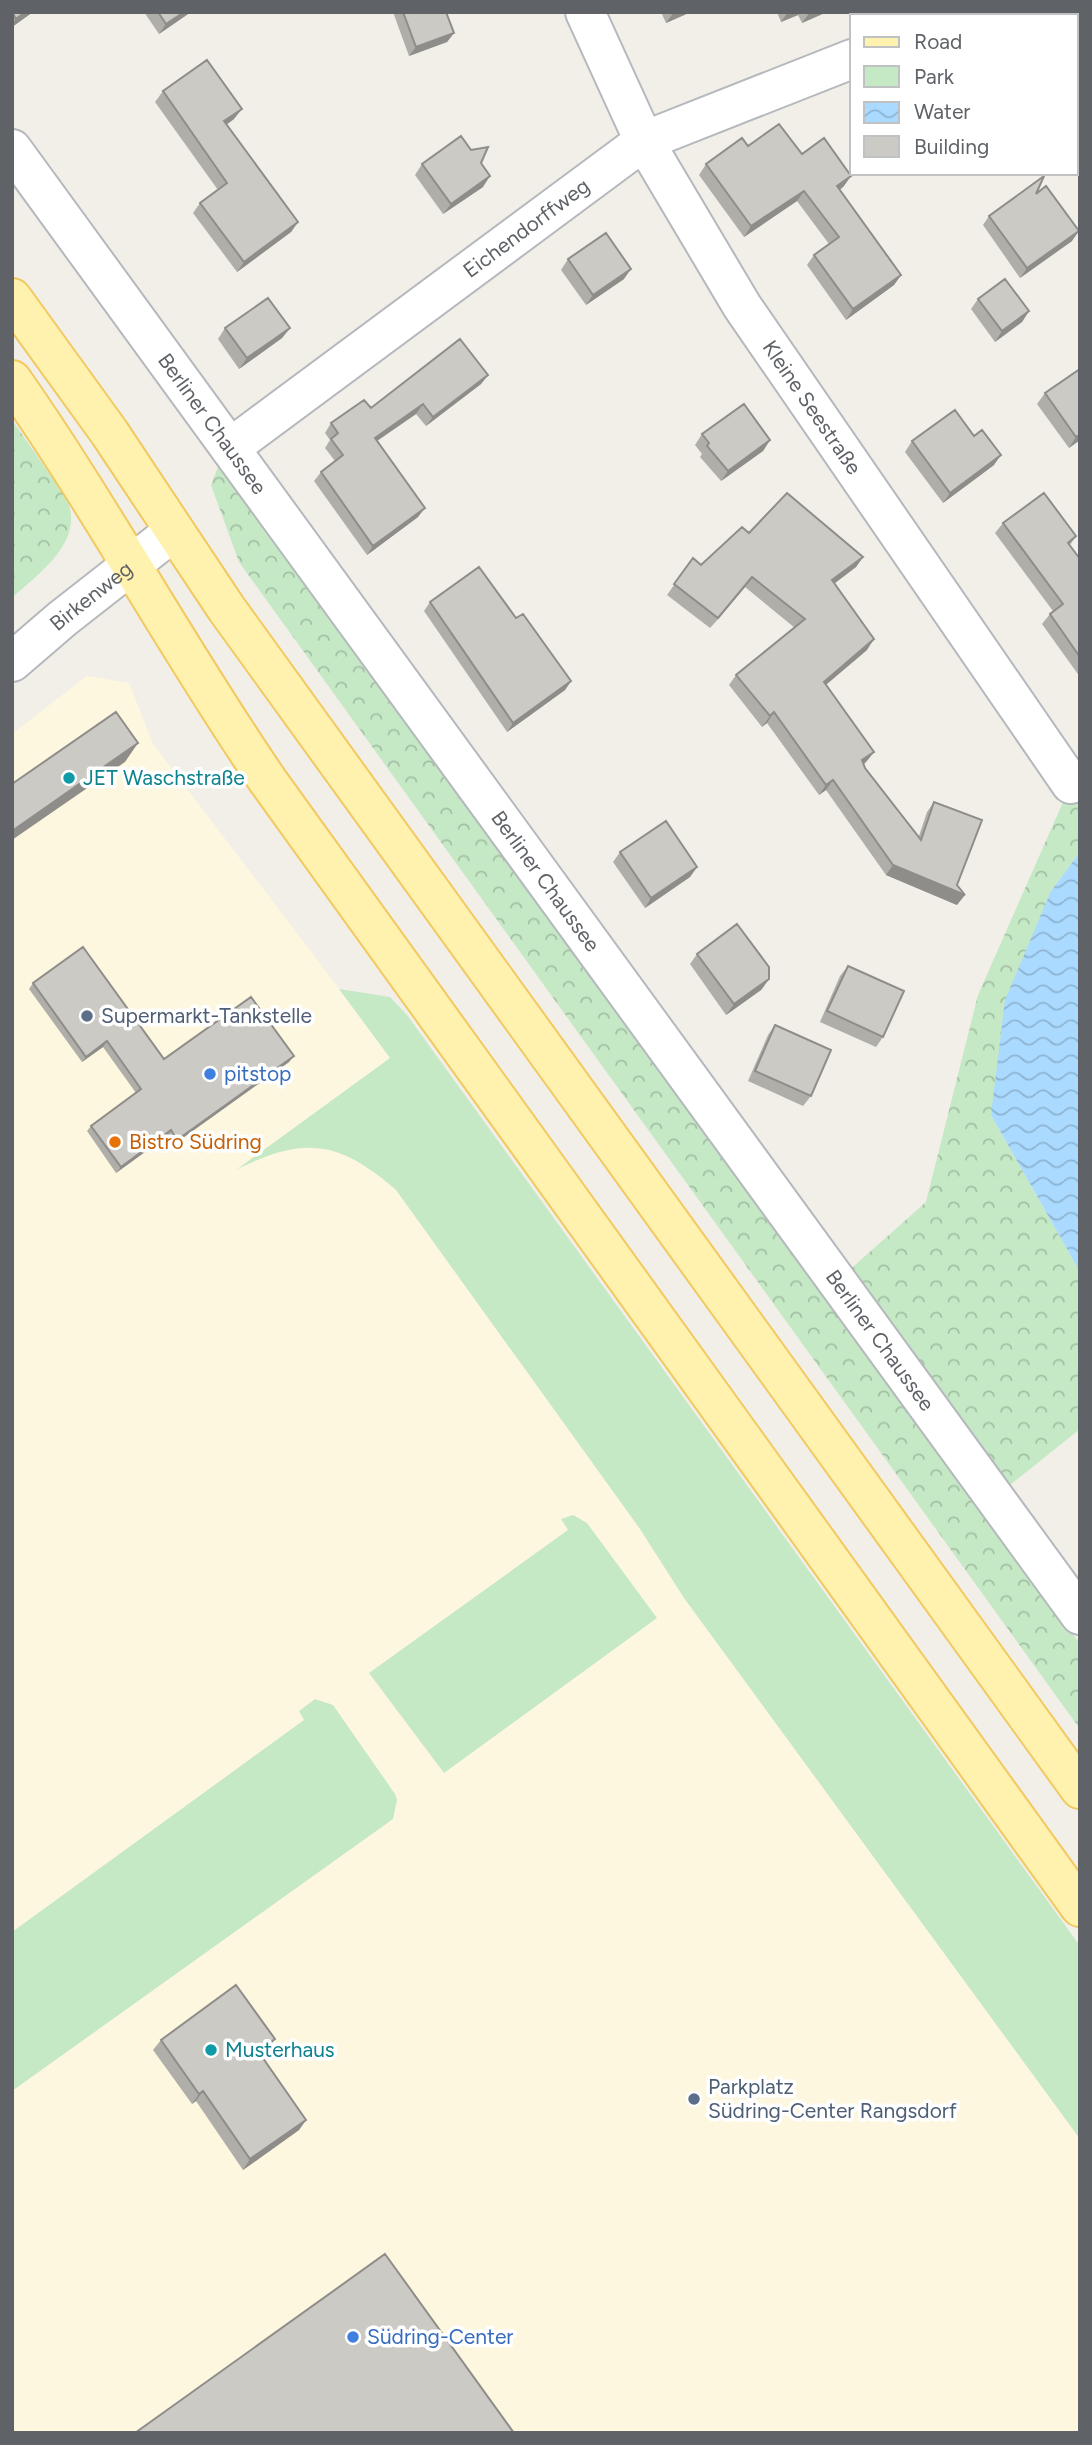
<svg xmlns="http://www.w3.org/2000/svg" width="1092" height="2445" viewBox="0 0 1092 2445" font-family="Figtree,sans-serif">
  <style>
    .commercial { fill: #fef7e0 }
    .green { fill: #c5e8c5 }
    .forest { fill: url(#forest-crowns) }
    .water { fill: url(#water-waves) }
    .lines { fill: none; stroke-linecap: round; stroke-linejoin: round }
    .street-casing { stroke: #b5b8bc; stroke-width: 42 }
    .primary-casing { stroke: #f2c960; stroke-width: 42 }
    .street { stroke: #fff; stroke-width: 38 }
    .primary { stroke: #fff2af; stroke-width: 38 }
    .wall { fill: #afaea9 }
    .shaded-wall { fill: #8f8d8a }
    .building { fill: #cccac5; stroke: #8f8d8a; stroke-width: 2 }
    .culture-dot { fill: #0f9aa8; stroke: #fff; stroke-width: 2.5 }
    .service-dot { fill: #5c6f8a; stroke: #fff; stroke-width: 2.5 }
    .shop-dot { fill: #3f7fe0; stroke: #fff; stroke-width: 2.5 }
    .food-dot { fill: #e8710a; stroke: #fff; stroke-width: 2.5 }
    .labels { text-anchor: middle; stroke-width: 7; stroke-linejoin: round; paint-order: stroke }
    .street-label { font-size: 21px; fill: #5f6368; stroke: #fff }
    .culture-label { font-size: 21px; fill: #0d838f; stroke: #fff; text-anchor: start }
    .service-label { font-size: 21px; fill: #4e5e75; stroke: #fff; text-anchor: start }
    .shop-label { font-size: 21px; fill: #366cbe; stroke: #fff; text-anchor: start }
    .food-label { font-size: 21px; fill: #c56008; stroke: #fff; text-anchor: start }
  </style>
  <defs>
    <pattern id="forest-crowns" width="20" height="18" patternUnits="userSpaceOnUse" patternTransform="scale(1.75)"><rect width="20" height="18" fill="#c5e8c5"/><path d="M2 6a3 3 0 1 1 6 0M12 15a3 3 0 1 1 6 0" fill="none" stroke="#a3c0a4"/></pattern>
    <pattern id="water-waves" width="16" height="10" patternUnits="userSpaceOnUse" patternTransform="scale(1.75)"><rect width="16" height="10" fill="#aadaff"/><path d="M0 5q4-4 8 0t8 0" fill="none" stroke="#8eb4d2"/></pattern>
  </defs>
  <rect width="100%" height="100%" fill="#f1efe8"/>
  <path class="commercial" d="M87,676L129,683L153,744L391,1057L1080,2097V2433H12V734Z"/>
  <path class="green" d="M339,989L390,997L407,1015L1080,1946V2139L684,1598L640,1529L396,1190C340,1141 304,1135 236,1170L390,1058Z
    M573,1515L587,1523L657,1618L444,1773L369,1673L568,1530L561,1519Z
    M315,1699L333,1705L395,1794L397,1800L393,1819L12,2091V1932L304,1720L299,1711Z"/>
  <path class="forest" d="M12,420L67,499C85,542 40,572 12,598Z
    M218,467L280,542L368,659L1080,1644V1729L239,562L211,485Z
    M1080,779V852L1051,891L991,1115L1080,1272V1429L1005,1489L846,1273L926,1202L978,995L1071,784Z"/>
  <path class="water" d="M1080,852V1272L991,1115L1005,1000L1051,891Z"/>
  <g class="lines">
    <g class="street-casing">
      <g id="street">
        <path id="s1" d="M585,12L644,141L742,306L1071,784"/>
        <path d="M960,16L969,12"/>
        <path id="s2" d="M12,149L1080,1615"/>
        <path id="s3" d="M230,448L644,141L852,59"/>
        <path id="s4" d="M12,662L62,619L173,532"/>
      </g>
    </g>
    <g class="primary-casing">
      <path id="primary" d="M12,298L109,432L226,608L1080,1789
        M12,380C103,510 178,650 268,781L1080,1907"/>
    </g>
    <use href="#street" class="street"/>
    <use href="#primary" class="primary"/>
  </g>
  <path class="wall" d="M12,12H33L12,27Z
    M144,12H191L159,34Z
    M393,12H446L454,33L447,42L409,56Z
    M661,12H691L666,23Z
    M777,12H827L802,23L798,15L781,22Z
    M163,91L234,119L226,125L298,222L291,232L237,272L193,213L200,203L218,190L155,102Z
    M802,154L844,186L840,190L901,275L894,285L846,320L807,265L814,255L829,244L797,201L744,237L699,175L706,164Z
    M481,163L483,187L443,214L415,175L422,164Z
    M1036,194L1072,241L1020,278L983,225L989,216Z
    M568,259L624,279L586,305L561,270Z
    M978,299L1029,311L1022,322L995,342L971,309Z
    M225,328H290L282,338L239,369L218,339Z
    M1080,369V440L1069,448L1037,404L1045,393Z
    M488,375L481,384L426,426L416,414L377,441L418,517L367,555L314,481L321,472L335,461L325,448L330,440L325,433L331,423Z
    M702,434L770,440L763,451L721,481L700,457L702,454L695,445Z
    M912,441L994,465L943,503L905,452Z
    M1003,523L1076,536L1070,545L1080,559V677L1042,624L1050,614L1053,611L995,533Z
    M749,533L863,557L856,567L834,584L867,650L826,685L874,752L866,762L864,764L865,768L919,836L927,812L934,802L957,885V905L886,875L826,790L819,795L767,723L762,727L729,685L736,675L795,628L745,587L710,628L667,595L693,558L701,565Z
    M430,602L571,681L565,690L507,732L424,611Z
    M620,852L697,867L690,877L645,908L613,862Z
    M697,954L769,979L761,990L726,1015L690,964Z
    M848,966L883,1037L876,1047L820,1022L840,976Z
    M33,983L164,1059L289,1062L173,1145L167,1136L116,1173L87,1131L91,1126L136,1093L103,1047L82,1062L29,989Z
    M775,1025L811,1096L803,1106L748,1081L768,1035Z
    M161,2040L268,2049L261,2054L306,2120L299,2130L243,2170L196,2101L192,2104L153,2050Z"/>
  <path class="shaded-wall" d="M25,12H33L12,27V24L16,19Z
    M184,12H191L159,34L166,24Z
    M674,12H691L666,23Z
    M788,12H800L798,15L781,22Z
    M810,12H827L802,23Z
    M454,33L447,42L409,56L416,47Z
    M1076,78L1080,80V88L1077,92Z
    M242,109L234,119L216,132L224,121Z
    M490,176L483,187L443,214L451,204Z
    M851,176L844,186L830,197L837,186Z
    M804,191L797,201L744,237L751,226Z
    M298,222L291,232L237,272L244,262Z
    M1079,231L1072,241L1020,278L1027,268Z
    M631,269L624,279L586,305L593,295Z
    M901,275L894,285L846,320L853,309Z
    M1029,311L1022,322L995,342L1002,331Z
    M290,328L282,338L239,369L247,358Z
    M488,375L481,384L426,426L433,417Z
    M423,404L416,414L368,447L375,438Z
    M1080,435V440L1069,448L1076,437Z
    M770,440L763,451L721,481L728,471Z
    M1001,455L994,465L943,503L950,493Z
    M425,508L418,517L367,555L373,546Z
    M863,557L856,567L824,591L832,580Z
    M752,577L745,587L710,628L718,618Z
    M874,639L867,650L816,693L824,682Z
    M571,681L565,690L507,732L513,723Z
    M774,712L767,723L762,727L770,716Z
    M138,743L125,762L12,840V831Z
    M874,752L866,762L855,770L862,760Z
    M833,780L826,790L819,795L826,785Z
    M893,865L965,895L957,905L886,875Z
    M697,867L690,877L645,908L651,898Z
    M769,979L761,990L726,1015L734,1004Z
    M107,1041L103,1047L82,1062L86,1057Z
    M294,1056L289,1062L173,1145L177,1140Z
    M171,1130L167,1136L116,1173L121,1167Z
    M275,2039L268,2049L251,2061L258,2051Z
    M203,2091L196,2101L192,2104L199,2094Z
    M306,2120L299,2130L243,2170L250,2159Z"/>
  <path class="building" d="M12,12H25L16,19Z
    M158,12H184L166,24Z
    M403,12H446L454,33L416,47Z
    M1080,19V80L1076,78V20Z
    M207,60L242,109L224,121L298,222L244,262L200,203L227,183L163,91Z
    M779,124L802,154L824,138L851,176L837,186L901,275L853,309L814,255L839,237L804,191L751,226L706,164L742,138L748,146Z
    M461,136L471,150L488,147L481,163L490,176L451,204L422,164Z
    M1044,176L1036,194L1046,186L1079,231L1027,268L989,216Z
    M606,233L631,269L593,295L568,259Z
    M1005,279L1029,311L1002,331L978,299Z
    M268,298L290,328L247,358L225,328Z
    M460,339L488,375L433,417L423,404L375,438L425,508L373,546L321,472L343,455L331,439L338,433L331,423L364,400L371,408Z
    M1080,369V435L1076,437L1045,393Z
    M744,404L770,440L728,471L707,446L709,443L702,434Z
    M955,410L974,436L982,430L1001,455L950,493L912,441Z
    M787,493L863,557L832,580L874,639L824,682L874,752L862,760L865,768L921,840L934,802L982,820L957,885L965,895L893,865L833,780L826,785L774,712L770,716L736,675L805,619L752,577L718,618L674,584L693,558L701,565L742,527L749,533Z
    M1044,493L1076,536L1068,543L1080,559V657L1050,614L1063,604L1003,523Z
    M479,567L516,618L523,614L571,681L513,723L430,602Z
    M116,712L138,743L12,831V784Z
    M666,821L697,867L651,898L620,852Z
    M737,924L769,967V979L734,1004L697,954Z
    M83,947L164,1059L251,997L294,1056L177,1140L171,1130L121,1167L91,1126L141,1089L107,1041L86,1057L33,983Z
    M848,966L904,991L883,1037L827,1011Z
    M775,1025L831,1050L811,1096L755,1071Z
    M236,1985L275,2039L258,2051L306,2120L250,2159L203,2091L199,2094L161,2040Z
    M385,2254L514,2433H135Z"/>
  <g class="culture-dot">
    <circle cx="69" cy="778" r="7"/>
    <circle cx="211" cy="2050" r="7"/>
  </g>
  <g class="service-dot">
    <circle cx="87" cy="1016" r="7"/>
    <circle cx="694" cy="2099" r="7"/>
  </g>
  <g class="shop-dot">
    <circle cx="210" cy="1074" r="7"/>
    <circle cx="353" cy="2337" r="7"/>
  </g>
  <circle class="food-dot" cx="115" cy="1142" r="7"/>
  <g class="labels">
    <g class="street-label">
      <text dy="7" stroke="none"><textPath href="#s3" startOffset="369">Eichendorffweg</textPath></text>
      <text dy="7" stroke="none"><textPath href="#s1" startOffset="457">Kleine Seestraße</textPath></text>
      <text dy="7" stroke="none"><textPath href="#s2" startOffset="340">Berliner Chaussee</textPath></text>
      <text dy="7" stroke="none"><textPath href="#s4" startOffset="103">Birkenweg</textPath></text>
      <text dy="7" stroke="none"><textPath href="#s2" startOffset="906">Berliner Chaussee</textPath></text>
      <text dy="7" stroke="none"><textPath href="#s2" startOffset="1474">Berliner Chaussee</textPath></text>
    </g>
    <g class="culture-label">
      <text x="83" y="785">JET Waschstraße</text>
      <text x="225" y="2057">Musterhaus</text>
    </g>
    <g class="service-label">
      <text x="101" y="1023">Supermarkt-Tankstelle</text>
      <text x="708" y="2094">Parkplatz<tspan x="708" dy="24">Südring-Center Rangsdorf</tspan></text>
    </g>
    <g class="shop-label">
      <text x="224" y="1081">pitstop</text>
      <text x="367" y="2344">Südring-Center</text>
    </g>
    <g class="food-label">
      <text x="129" y="1149">Bistro Südring</text>
    </g>
  </g>
  <rect width="1092" height="2445" fill="none" stroke="#5f6368" stroke-width="28"/>
  <rect x="850" y="14" width="228" height="161" fill="#ffffff" stroke="#bfc1c3" stroke-width="2"/>
  <rect x="864" y="37" width="35" height="10" fill="#fff2af" stroke="#bfc1c3" stroke-width="2"/>
  <text x="914" y="49" font-size="21" fill="#5f6368">Road</text>
  <rect x="864" y="66" width="35" height="21" fill="#c5e8c5" stroke="#bfc1c3" stroke-width="2"/>
  <text x="914" y="84" font-size="21" fill="#5f6368">Park</text>
  <rect x="864" y="102" width="35" height="21" fill="url(#water-waves)" stroke="#bfc1c3" stroke-width="2"/>
  <text x="914" y="119" font-size="21" fill="#5f6368">Water</text>
  <rect x="864" y="136" width="35" height="21" fill="#cccac5" stroke="#bfc1c3" stroke-width="2"/>
  <text x="914" y="154" font-size="21" fill="#5f6368">Building</text>
</svg>
